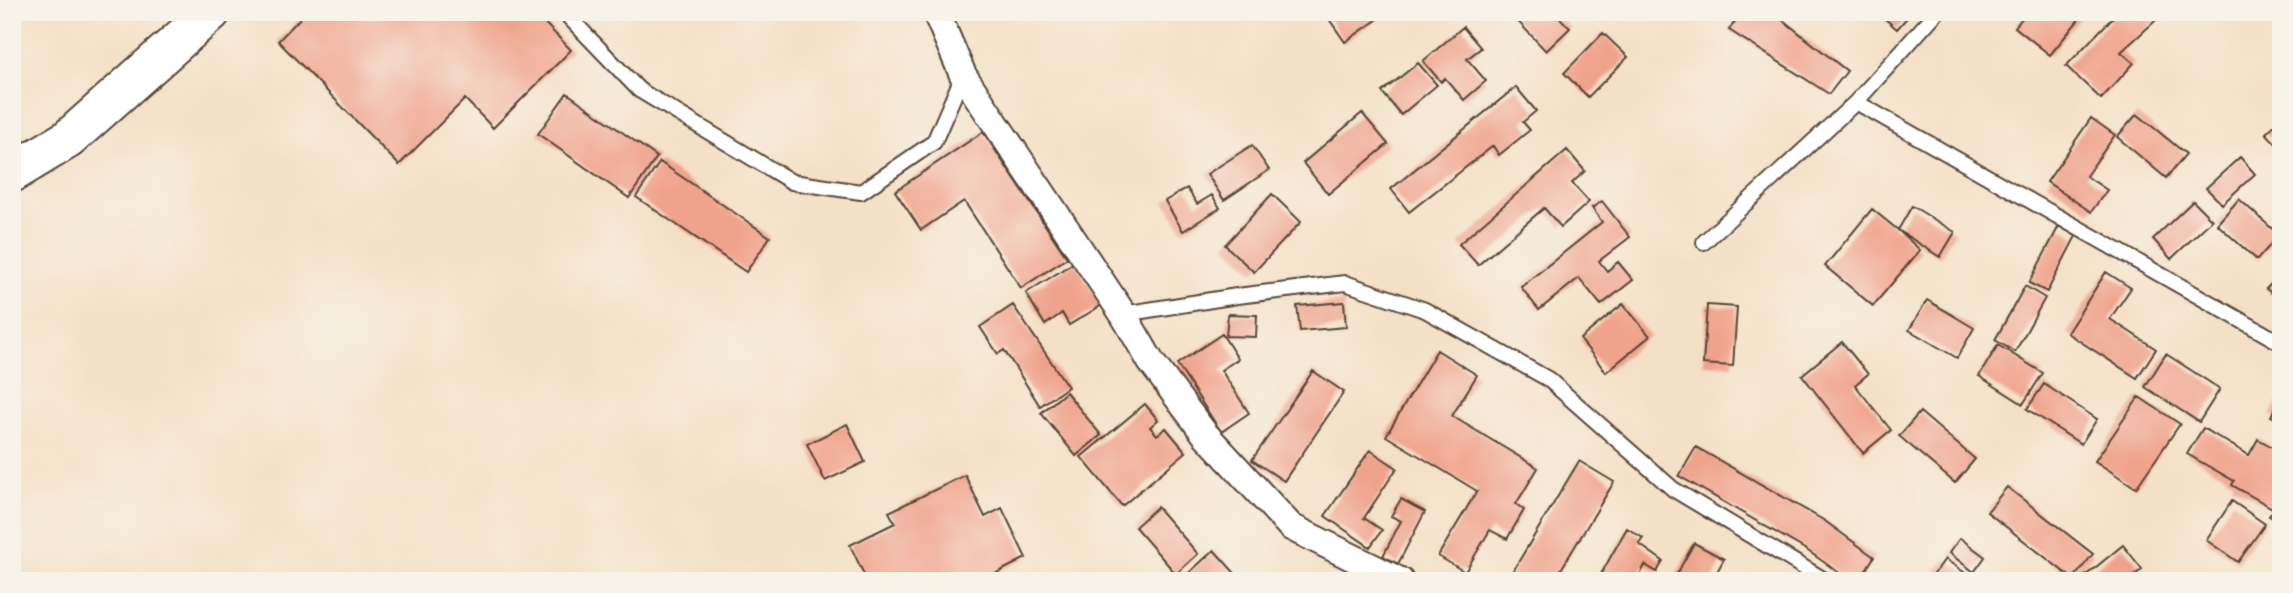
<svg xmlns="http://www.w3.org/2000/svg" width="2293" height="593" viewBox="0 0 2293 593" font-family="'IM FELL DW Pica',serif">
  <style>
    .building { fill: #f0a38c }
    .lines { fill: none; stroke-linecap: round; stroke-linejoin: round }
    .lane-casing { stroke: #574537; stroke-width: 18 }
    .street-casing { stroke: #574537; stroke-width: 30 }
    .primary-casing { stroke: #574537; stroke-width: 42 }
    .lane { stroke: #fff; stroke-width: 14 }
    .street { stroke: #fff; stroke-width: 26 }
    .primary { stroke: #fff; stroke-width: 38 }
  </style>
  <rect width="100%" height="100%" fill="#f7f3e8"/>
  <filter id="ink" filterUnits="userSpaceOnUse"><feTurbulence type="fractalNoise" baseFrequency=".0143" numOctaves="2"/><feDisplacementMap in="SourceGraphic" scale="14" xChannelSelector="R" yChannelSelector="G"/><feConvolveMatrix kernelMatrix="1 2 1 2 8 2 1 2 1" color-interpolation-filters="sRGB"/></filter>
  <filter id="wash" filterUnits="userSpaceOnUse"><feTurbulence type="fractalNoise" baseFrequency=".00686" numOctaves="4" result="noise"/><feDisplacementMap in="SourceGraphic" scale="28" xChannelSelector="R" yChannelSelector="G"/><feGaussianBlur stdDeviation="1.57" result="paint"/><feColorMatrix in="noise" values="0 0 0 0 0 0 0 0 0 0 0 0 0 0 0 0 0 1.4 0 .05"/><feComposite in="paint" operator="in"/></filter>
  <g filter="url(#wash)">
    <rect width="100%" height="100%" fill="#f4e0c6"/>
    <g id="blocks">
      <path class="building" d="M306,12H534L571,50L493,128L465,99L399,165L278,41Z
        M1339,12H1388L1345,42L1329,19Z
        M1509,12H1554L1570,28L1546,51Z
        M1742,12H1783L1779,17L1847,71L1829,94L1729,30Z
        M1877,12H1912L1897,29Z
        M2027,12H2085L2050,55L2015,27Z
        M2118,12H2165L2121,52L2134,63L2101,99L2066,66Z
        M1463,27L1481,48L1467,59L1486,81L1464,100L1445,78L1441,82L1423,61Z
        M1603,33L1628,57L1588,97L1564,73Z
        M1418,63L1437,85L1401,115L1382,92Z
        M1516,87L1536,111L1523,122L1530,130L1499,155L1493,146L1409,212L1391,189Z
        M567,93L657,157L629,198L538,134Z
        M1362,113L1388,144L1328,194L1303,163Z
        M2137,114L2186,154L2166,178L2117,137Z
        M2091,118L2115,135L2086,176L2107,190L2091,212L2047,182Z
        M2281,119V149L2266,133Z
        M983,132L1067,258L1021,288L964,201L921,230L895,191Z
        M1252,145L1269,170L1224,200L1207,174Z
        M1567,150L1585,171L1572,183L1589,202L1561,227L1544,208L1478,265L1459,244Z
        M2240,157L2255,174L2222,204L2206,188Z
        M660,162L770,237L746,272L636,197Z
        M1187,188L1197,204L1212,195L1220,208L1183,231L1165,201Z
        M1272,194L1301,222L1254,272L1225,245Z
        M2239,199L2279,235L2257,260L2217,224Z
        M1602,201L1630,237L1599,261L1607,271L1618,262L1633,280L1601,305L1579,278L1539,310L1521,287L1602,222L1592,208Z
        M2193,201L2212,220L2171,259L2153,239Z
        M1912,206L1955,232L1940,257L1898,230L1920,250L1873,306L1825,266L1872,209L1898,230Z
        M2059,226L2076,236L2047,292L2029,283Z
        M1075,262L1102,305L1069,325L1062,313L1045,325L1026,293Z
        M2106,272L2131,288L2110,319L2156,349L2137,378L2067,333Z
        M2281,274V300L2266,289Z
        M2025,286L2045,298L2015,352L1995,340Z
        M1927,300L1974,328L1957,358L1909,330Z
        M1344,302L1346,327L1300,331L1297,306Z
        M1623,304L1650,336L1606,372L1580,339Z
        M1013,305L1068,387L1040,406L1004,350L998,354L980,327Z
        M1707,305L1737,307L1733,366L1703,364Z
        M1228,314L1257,315L1256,337L1226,336Z
        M1222,334L1238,359L1221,370L1249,413L1221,432L1177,364Z
        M1842,342L1868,374L1855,385L1891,430L1863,453L1802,375Z
        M1998,345L2043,373L2023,404L1979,376Z
        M1437,350L1477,375L1452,416L1538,468L1516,504L1524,510L1507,539L1490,530L1465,572L1438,556L1477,491L1386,436Z
        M2166,354L2220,389L2199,422L2145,387Z
        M1313,371L1344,392L1284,481L1252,460Z
        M2044,384L2097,419L2081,444L2027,409Z
        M1066,392L1101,435L1076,456L1041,413Z
        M2281,395V421L2271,416Z
        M2139,397L2180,424L2136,488L2095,461Z
        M1145,404L1158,420L1150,427L1157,435L1166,428L1186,452L1122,506L1081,457Z
        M1920,412L1975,459L1955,483L1899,436Z
        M847,424L865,462L825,481L807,444Z
        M2203,428L2249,455L2258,439L2281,452V522L2269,516L2274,509L2232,485L2234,481L2187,454Z
        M1696,447L1825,521L1874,557L1859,581H1851L1808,551L1679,476Z
        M1370,450L1397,468L1364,518L1382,530L1370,547L1325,516Z
        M1579,461L1614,482L1554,581H1507Z
        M965,475L985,517L1002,508L1026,558L995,574L999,581H867L850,545L895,523L889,512Z
        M2007,487L2093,554L2073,579L1987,512Z
        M1401,499L1425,512L1398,564L1383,556L1401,521L1391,516Z
        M2232,501L2265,524L2238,562L2206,540Z
        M1157,507L1198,554L1176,574L1135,527Z
        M1627,528L1643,538L1639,544L1663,561L1657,572L1645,565L1639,577L1646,581H1597Z
        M1960,538L1985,557L1974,572L1949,553Z
        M1694,543L1724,559L1712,581H1673Z
        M2123,545L2142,569L2128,581H2079Z
        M1214,550L1242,581H1180Z
        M1945,559L1971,577L1968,581H1929Z"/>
    </g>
  </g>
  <g filter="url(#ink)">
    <use href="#blocks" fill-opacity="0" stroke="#574537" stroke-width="2"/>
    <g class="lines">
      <g class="lane-casing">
        <path id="lane" d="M564,12L639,90L792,182L861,192L934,142L963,75
          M1856,102L2281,343
          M1704,242L1856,102L1937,12
          M1123,314L1237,296L1345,283L1425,310L1548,379L1673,489L1826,581"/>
      </g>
      <g class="street-casing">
        <path id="street" d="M936,12L963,75L1123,314L1151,362L1205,434L1291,527L1400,581"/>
      </g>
      <g class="primary-casing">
        <path id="primary" d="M12,173L68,139L211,12"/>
      </g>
      <use href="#lane" class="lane"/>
      <use href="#street" class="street"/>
      <use href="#primary" class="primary"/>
    </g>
  </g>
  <rect width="2293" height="593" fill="none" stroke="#f7f3e8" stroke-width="42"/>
</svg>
